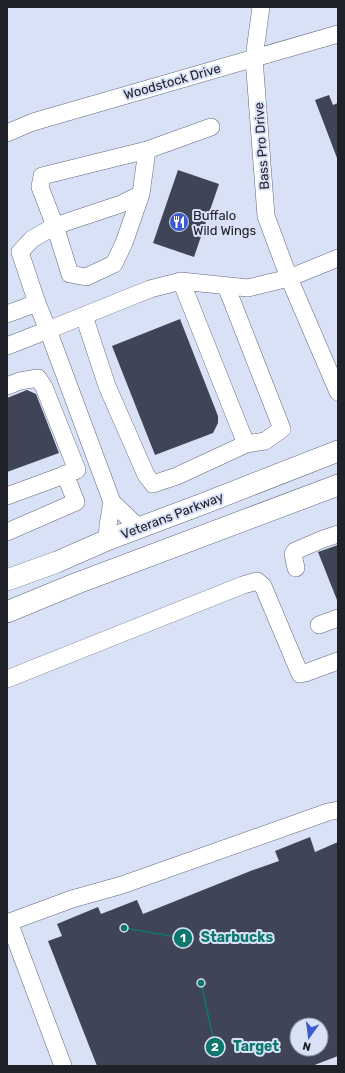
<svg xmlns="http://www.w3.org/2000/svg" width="345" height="1073" viewBox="0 0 345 1073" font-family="Rubik,sans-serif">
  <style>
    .building { fill: #3f4557; fill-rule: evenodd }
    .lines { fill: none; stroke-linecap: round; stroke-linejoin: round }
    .minor-casing { stroke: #61687b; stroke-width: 18 }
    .major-casing { stroke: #61687b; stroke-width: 22 }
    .minor { stroke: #fff; stroke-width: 17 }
    .major { stroke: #fff; stroke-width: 21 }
    .labels { text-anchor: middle; stroke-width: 4; stroke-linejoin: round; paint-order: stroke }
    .street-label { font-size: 13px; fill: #20222a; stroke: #d8e1f6 }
    .poi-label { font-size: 13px; fill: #20222a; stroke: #d8e1f6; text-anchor: start }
    .leader { fill: none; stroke: #0f766e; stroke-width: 1.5 }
    .callout-dot { fill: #0f766e; stroke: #d8e1f6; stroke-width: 1.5 }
    .mark-label { font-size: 12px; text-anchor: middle; font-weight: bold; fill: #fff }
    .callout-label { font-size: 14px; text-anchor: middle; font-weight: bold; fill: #0f766e; stroke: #d8e1f6; stroke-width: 4; stroke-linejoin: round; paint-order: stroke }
  </style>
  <rect width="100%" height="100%" fill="#d8e1f6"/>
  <path class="building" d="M329,95L333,105L338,103L337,158L315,100Z
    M178,170L219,184L194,257L153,243Z
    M180,319L218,416V423L213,433L155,455L112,346Z
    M27,390L36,394L59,453L7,472V398Z
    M338,545V600H337L318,552Z
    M310,837L315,852L338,842V1056L312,1066H97L48,941L62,936L57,924L98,907L101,914L137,900L143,914L253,870L279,861L275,851ZM297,1025H321V1049H297Z"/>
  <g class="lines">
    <g class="minor-casing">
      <path id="minor" d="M261,7L254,58L266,216L289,278L338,392
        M7,133L33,122L338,34
        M141,194L124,243L114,264L86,277L70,274L55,226L40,187L42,176L147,150
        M181,281L246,444L265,441L282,429L226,286
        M7,314L37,303
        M84,316L107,386L146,475L153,484L177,476L246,444
        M7,346L48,330L37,303L20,252L32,239L55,226L121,204L141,194L147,150L211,127
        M7,386L20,381L38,378L44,387L77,470
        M7,496L75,471
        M139,528L112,502L48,330L150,289L181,281L248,288L289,278L338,258
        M7,532L76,502L65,474
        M107,540L108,525L112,502
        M296,568L293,554L295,551L323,539L338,534
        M319,625L338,618
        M7,679L243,585L257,581L263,586L300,674L305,673L338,661
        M9,922L63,1066
        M7,923L72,899L122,885L328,812L338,810"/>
    </g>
    <g class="major-casing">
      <path id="major" d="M7,580L57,562L107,540L205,503L338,451
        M7,612L75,584L338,485"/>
    </g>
    <use href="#minor" class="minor"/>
    <use href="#major" class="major"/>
  </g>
  <defs>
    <g id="restaurant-disc" transform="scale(1)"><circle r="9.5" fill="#3d59cb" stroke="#d8e1f6"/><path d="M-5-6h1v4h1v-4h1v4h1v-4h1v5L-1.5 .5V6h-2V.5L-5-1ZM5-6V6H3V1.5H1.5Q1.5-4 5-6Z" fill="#fff"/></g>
  </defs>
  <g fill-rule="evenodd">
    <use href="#restaurant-disc" x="179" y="222"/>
  </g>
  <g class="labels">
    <g class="street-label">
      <text transform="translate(172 81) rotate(-16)" y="5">Woodstock Drive</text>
      <text transform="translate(261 146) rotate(-94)" y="5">Bass Pro Drive</text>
      <text transform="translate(172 515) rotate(-21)" y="5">Veterans Parkway</text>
    </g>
    <g class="poi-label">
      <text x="193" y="220">Buffalo<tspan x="193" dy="15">Wild Wings</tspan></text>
    </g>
  </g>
  <path class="leader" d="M124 928L183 938M201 983L215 1047"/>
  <g class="callout-dot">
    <circle cx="124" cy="928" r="4"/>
    <circle cx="201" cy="983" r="4"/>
    <circle cx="183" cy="938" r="10"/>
    <circle cx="215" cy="1047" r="10"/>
  </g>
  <g class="mark-label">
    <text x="183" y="942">1</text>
    <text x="215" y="1051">2</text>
  </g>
  <g class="callout-label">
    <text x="237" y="942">Starbucks</text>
    <text x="256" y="1051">Target</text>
  </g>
  <rect width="345" height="1073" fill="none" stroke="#20222a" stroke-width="16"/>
  <g transform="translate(309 1037) rotate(194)"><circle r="19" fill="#d8e1f6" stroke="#8e95a4"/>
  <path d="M0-3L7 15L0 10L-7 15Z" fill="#3d59cb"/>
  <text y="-6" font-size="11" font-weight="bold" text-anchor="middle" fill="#20222a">N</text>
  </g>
</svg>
